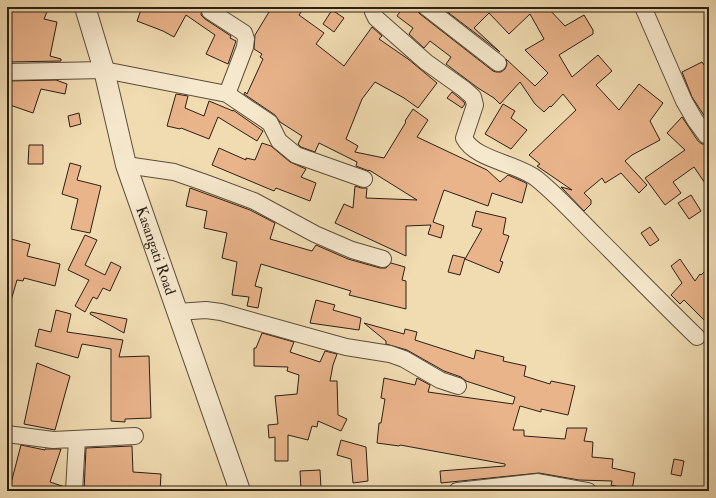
<svg xmlns="http://www.w3.org/2000/svg" width="716" height="498" viewBox="0 0 716 498" font-family="'IM FELL Double Pica',serif">
  <style>
    .building { fill: #eab48b; stroke: #2b1f14 }
    .lines { fill: none; stroke-linecap: round; stroke-linejoin: round }
    .minor-casing { stroke: #5c4e3c; stroke-width: 18 }
    .tertiary-casing { stroke: #5c4e3c; stroke-width: 22 }
    .minor { stroke: #f6e8cd; stroke-width: 16 }
    .tertiary { stroke: #f6e8cd; stroke-width: 20 }
    .labels { text-anchor: middle; stroke-width: 4; stroke-linejoin: round; paint-order: stroke }
    .street-label { font-size: 15px; fill: #2b1f14; stroke: #f6e8cd }
  </style>
  <rect width="100%" height="100%" fill="#f1dcb2"/>
  <filter id="stains"><feTurbulence type="fractalNoise" baseFrequency=".005" numOctaves="4"/><feColorMatrix values="0 0 0 0 .2 0 0 0 0 .09 0 0 0 0 .02 0 0 0 .5 -.17"/></filter>
  <radialGradient id="worn" r=".72"><stop offset=".6" stop-color="#630" stop-opacity="0"/><stop offset="1" stop-color="#630" stop-opacity=".3"/></radialGradient>
  <path class="building" d="M12,7H49L44,19L57,22L50,56L61,59V61L7,62V17Z
    M142,7H202L201,15L205,19L231,36L230,38L236,41L228,64L206,54L215,35L186,15L174,37L163,31L137,21Z
    M272,7H292L301,12L299,15L324,33L316,44L344,66L372,27L382,36L379,39L408,59L437,83L418,108L404,98L375,82L362,99L346,139L358,146L355,152L384,158L406,122L405,121L413,109L428,120L417,137L487,170L500,182L508,175L524,182L527,184L522,203L492,193L488,206L444,190L433,222L444,226L441,238L428,234L431,225L406,226V256L335,223L344,204L353,208L355,186L361,188H367L366,198L417,200L369,170V171L356,166L357,162L319,143L315,152L301,147L298,144L302,136L280,122L275,115L244,94L245,92L247,94L263,59L260,57L262,54L254,49L255,35Z
    M403,7H417V11L420,14L493,71L496,72H501L505,69L507,64L506,59L535,86L548,73L525,50L544,39L530,14L509,34L489,13L474,28L500,52L441,7H547L565,26L584,15L593,30V34L559,55L572,77L598,55L612,71L596,85L619,110L639,84L663,103L650,121L660,140L632,155L625,161L647,185L639,193L621,173L605,183L602,178L584,193L591,200V204L584,211L561,187L572,190L537,166L540,164L529,155L576,110L563,94L551,107L550,106L544,112L535,104L520,82L500,104L494,98L478,88L446,64L451,57L430,41L424,48L409,34L413,28L397,16Z
    M332,10L344,18L334,32L323,24Z
    M702,62L704,65L709,62V123L692,97L682,72Z
    M56,80L67,84L65,94L41,89L33,113L7,104V81Z
    M452,92L464,102L465,104L462,108L447,98Z
    M176,94L188,96L185,108L204,116L209,101L233,111V110L263,131L257,141L218,117L209,139L181,128L180,129L167,126Z
    M503,104L515,111L511,118L527,130L511,149L485,134Z
    M79,113L81,124L70,127L68,116Z
    M682,117L698,141L702,144H707L709,147V189L694,167L673,182L681,193L665,205L645,178L685,150L667,133Z
    M262,143L271,146L290,162L306,169L301,177L316,183L310,201L276,188L274,191L212,165L219,148L246,160V158L255,160Z
    M29,145H43V164H28Z
    M70,163L81,166L77,180L101,186L90,233L71,229L78,199L62,194Z
    M190,188L250,210L275,223L270,239L312,251L316,245L348,259L380,268H386L391,263L405,267L402,280L406,281V309L349,295L351,291L261,264L255,286L262,288L258,308L247,306L249,297L232,295L237,262L222,258L227,233L204,228L207,211L186,206Z
    M691,195L701,211L689,219L678,203Z
    M476,211L506,218L503,234L509,236L500,261L503,262L499,273L465,259L482,229L472,226Z
    M650,227L659,240L650,246L641,233Z
    M85,235L97,240L85,265L105,275L111,262L121,267L110,291L103,288L97,299L93,297L85,312L75,306L89,280L68,270Z
    M11,239L30,244L27,256L60,264L55,286L24,278L23,281L17,280L10,304L7,303V254Z
    M453,255L465,258L460,275L448,272Z
    M680,259L695,281L700,274L701,275L709,267V325L684,300L680,304L671,295L682,283L671,266Z
    M316,300L335,305L333,310L361,318L359,330L310,323Z
    M56,310L71,314L67,332L123,340L119,357L149,356L151,418L125,419V422L111,421V349L82,344L78,358L35,346L39,329L51,332Z
    M91,312L127,319L124,333L90,314Z
    M364,323L404,334L405,329L417,332L415,340L474,359L476,350L504,357L503,361L526,366L524,376L550,384L551,381L575,386L568,415L541,409V412L520,406L513,430H524V436L565,439L567,428H587L584,441L593,442L592,457L613,459L612,468L635,473L632,490L611,485L612,481L579,480L539,473L441,483L440,471L505,466V464L400,445L399,446L377,443L379,423H381L385,399L381,398L384,378L415,385L417,378L430,385L428,392L513,404L515,397L466,381L461,377L444,371L407,350L386,344V341Z
    M262,333L294,342L290,352L320,362L325,351L337,354L333,365L330,381H337L338,415L347,419L341,431L318,421L317,427L312,426L308,440L288,435V461H275V437L269,438L268,425L278,424L275,396L297,394L299,375L287,371L288,367L254,366V348H256Z
    M37,363L70,376L55,430L24,424Z
    M341,440L366,447L368,481L353,483L351,459L337,455Z
    M21,445L45,450V449H61L50,482L65,487V491H9Z
    M132,446L133,472L161,474L160,491H84L86,448Z
    M674,459L684,461L681,476L671,474Z
    M320,470L321,489L301,490L300,471Z"/>
  <g class="lines">
    <g class="minor-casing">
      <path id="minor" d="M373,7V12L376,18L426,62L464,89L473,97L475,105L464,138C475,160 517,163 537,179C558,196 577,217 596,236C630,270 663,304 697,337
        M426,7L498,63
        M643,7L684,101L695,120L706,135H709
        M210,11L244,33L246,39L245,47L227,94
        M7,72L104,70L227,94L270,123L279,141L296,155L364,179
        M126,165L174,172L203,182L254,201L315,234L352,250L383,259
        M177,312L206,310L221,312L346,347L390,354L404,359L440,380L458,386
        M7,434L53,440L135,436
        M74,491L77,439
        M457,491L538,482L588,491"/>
    </g>
    <g class="tertiary-casing">
      <g id="tertiary">
        <path id="s1" d="M85,7L104,70L126,165L240,491"/>
      </g>
    </g>
    <use href="#minor" class="minor"/>
    <use href="#tertiary" class="tertiary"/>
  </g>
  <g class="labels">
    <g class="street-label">
      <text dy="5" stroke="none"><textPath href="#s1" startOffset="254">Kasangati Road</textPath></text>
    </g>
  </g>
  <rect width="716" height="498" fill="none" stroke="#f1dcb2" stroke-width="24"/>
  <rect x="8" y="8" width="700" height="482" fill="none" stroke="#2b1f14" stroke-width="2"/>
  <rect x="12" y="12" width="692" height="474" fill="none" stroke="#2b1f14"/>
  <rect width="100%" height="100%" filter="url(#stains)"/>
  <rect width="100%" height="100%" fill="url(#worn)"/>
</svg>
